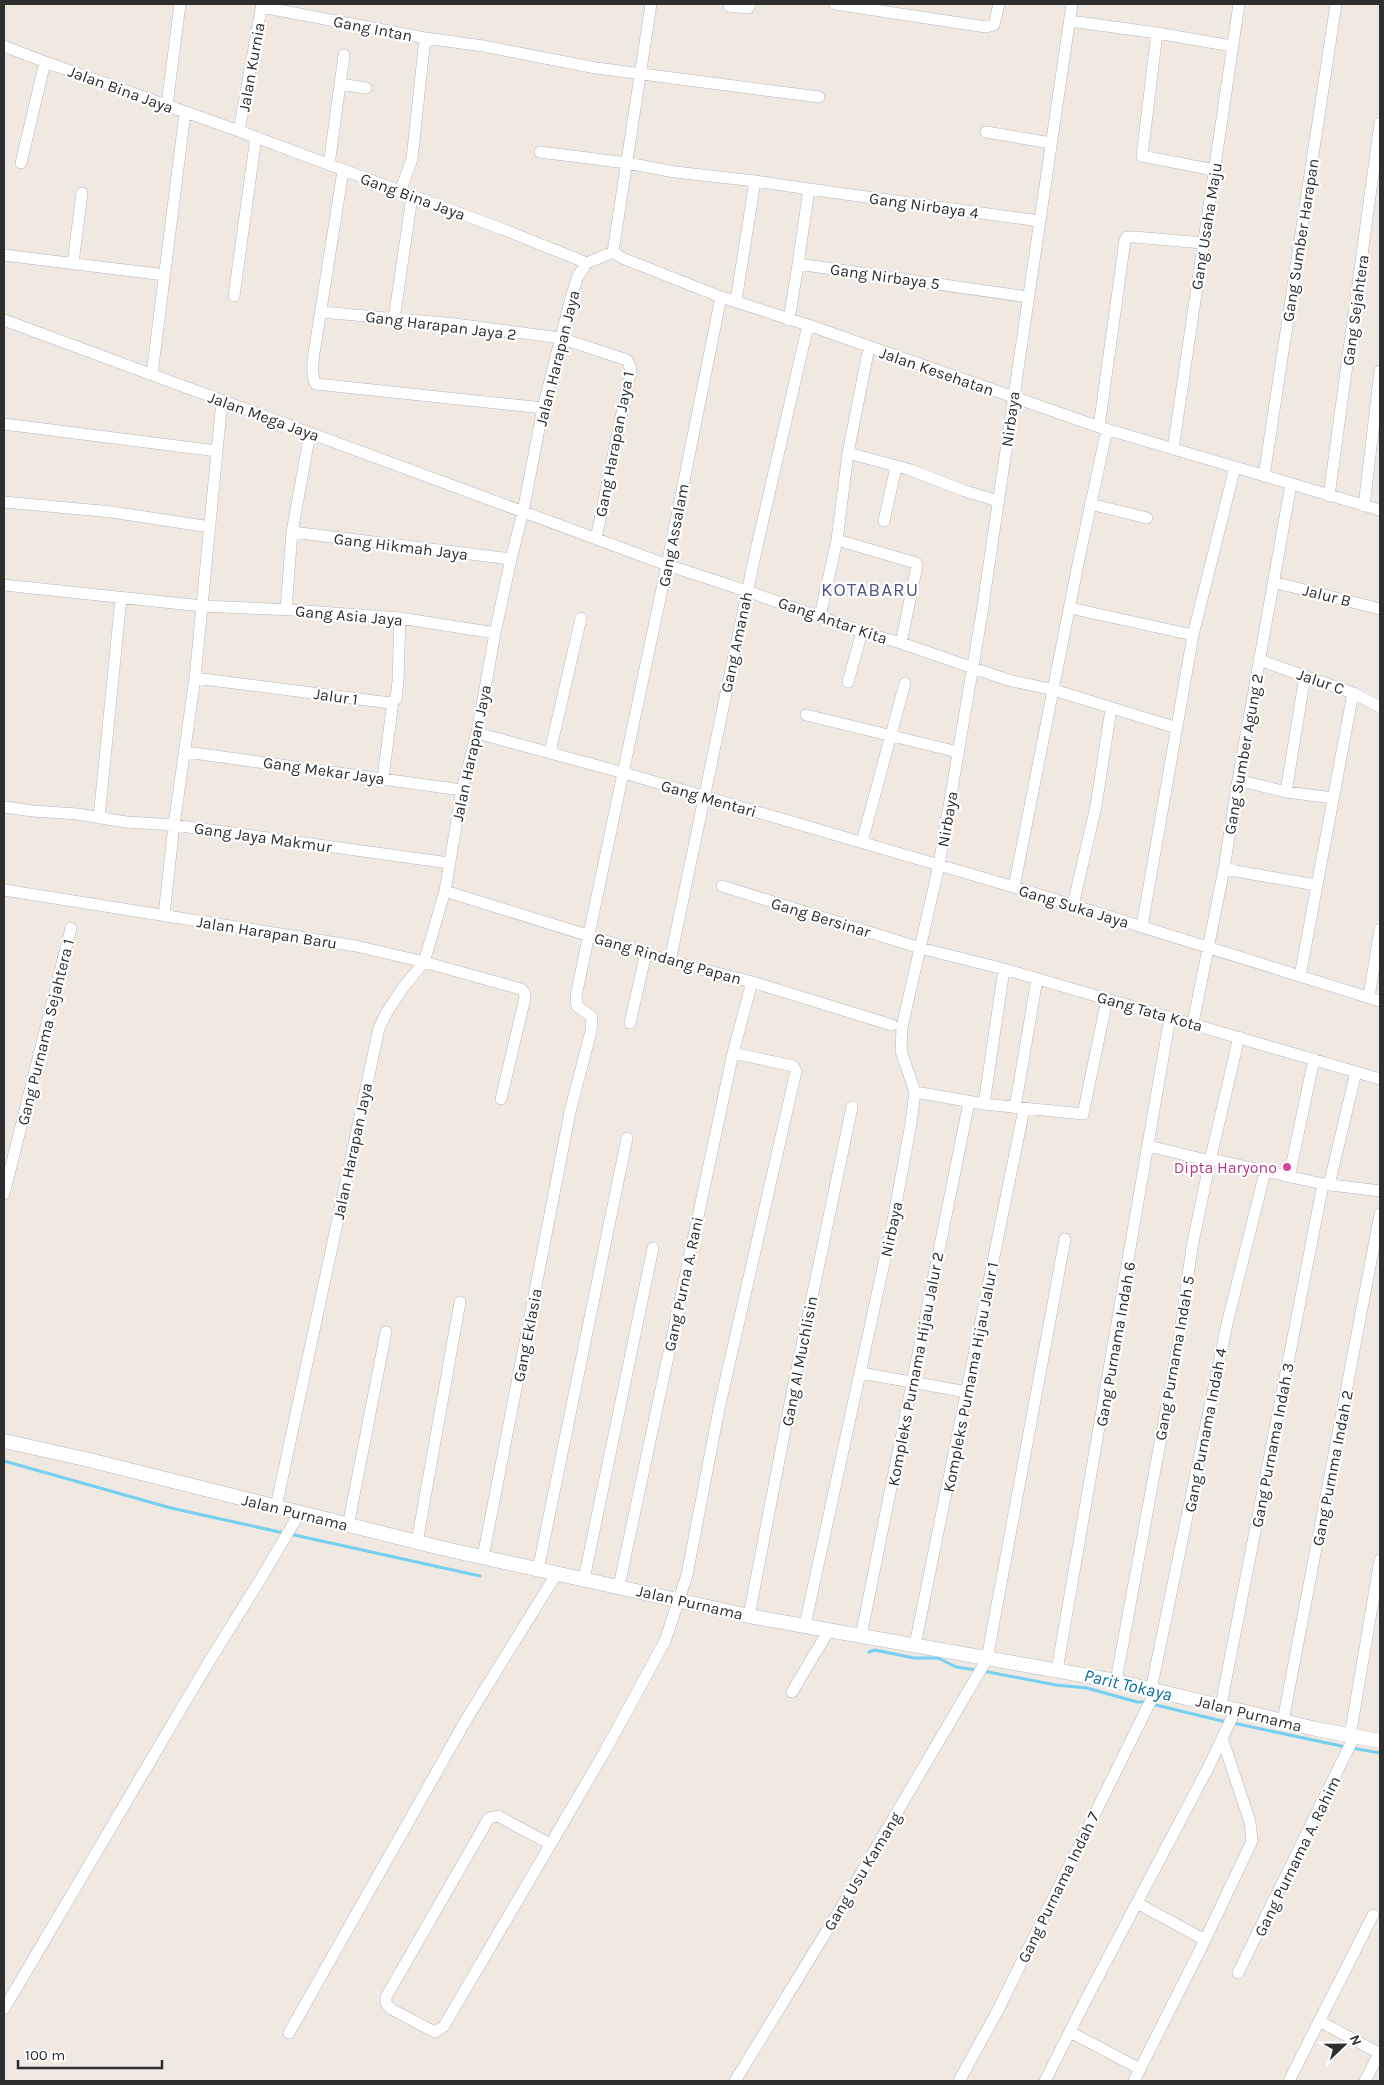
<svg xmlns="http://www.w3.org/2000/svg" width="1384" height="2085" viewBox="0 0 1384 2085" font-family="Karla,sans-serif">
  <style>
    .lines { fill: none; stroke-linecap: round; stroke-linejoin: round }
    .stream { stroke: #75cff0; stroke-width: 3 }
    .minor-casing { stroke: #b4b7c1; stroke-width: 12 }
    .tertiary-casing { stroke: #b4b7c1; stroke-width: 15 }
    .minor { stroke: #fff; stroke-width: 11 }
    .tertiary { stroke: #fff; stroke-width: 14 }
    .hotel-dot { fill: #d1479c; stroke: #fff; stroke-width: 2 }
    .labels { text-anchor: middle; stroke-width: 4.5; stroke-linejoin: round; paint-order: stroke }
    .street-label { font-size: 16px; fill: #2e2e2e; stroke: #fff }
    .hotel-label { font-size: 16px; fill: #b23c85; stroke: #fff; text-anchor: end }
    .water-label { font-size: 18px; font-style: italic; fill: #0d6fa3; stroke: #fff }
    .quarter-label { font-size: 19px; letter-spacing: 1px; fill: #4d5680; stroke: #fff }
  </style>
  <rect width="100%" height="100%" fill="#efe9e1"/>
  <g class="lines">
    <path class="stream" d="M4,1461L171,1508L284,1533
      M290,1534L480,1576
      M869,1652L875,1650L914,1658H938L956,1667L977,1670
      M983,1671L1056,1685L1087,1688L1137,1702H1146
      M1152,1704L1226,1722
      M1233,1723L1346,1747
      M1352,1748L1380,1753"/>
    <g class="minor-casing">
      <path id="minor" d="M835,4L986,27L994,25L999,4
        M729,6L748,8L750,4
        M262,7L425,38L483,46L596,68L819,97
        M1070,21L1157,33L1232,46
        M1157,33L1142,156L1214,170
        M4,46L45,62L239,131L502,229L587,263
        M340,84L366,88
        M167,105L180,4
        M239,131L262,4
        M986,132L1051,143
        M540,152L627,163L675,172L755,181L809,189L798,264
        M21,163L45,62
        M329,165L344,55
        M343,171L314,353C313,363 311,375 316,384L543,408
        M809,189L1039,221
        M400,192L412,159L425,38
        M613,252L622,258L721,297L808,325L1099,427L1380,510
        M4,255L165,275
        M73,263L82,193
        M234,296L256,137
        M736,301L755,181
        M321,312L455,324L560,338L627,360L631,369L596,539
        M394,319L412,197
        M4,320L667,565L747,591L862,632L901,643L1008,680L1054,690L1177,728
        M789,320L798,264L1028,297
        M152,374L185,113
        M4,424L217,451
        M1099,427L1125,240L1127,237H1134L1203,243
        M1173,449L1239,4
        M848,453L911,470L965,491L998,501
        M1264,476L1336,4
        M1329,496L1380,123
        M4,502L112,512L210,527
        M1090,504L1147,518
        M1364,506L1380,371
        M884,521L896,467
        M292,532L511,559
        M837,540L916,563L917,566L901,643
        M1273,582L1380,609
        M4,585L202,606L293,610L400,618L495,633
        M1070,608L1193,635L1142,926
        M286,609L292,532L310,433
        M820,616L837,540L848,453L869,347
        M1193,635L1235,467
        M1259,660L1353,693L1380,707
        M195,678L390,703L396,699L398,681L400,618
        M848,682L862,632
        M806,715L958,752
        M477,733L624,773L1014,887L1380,1001
        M186,752L462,790
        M550,752L581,618
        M383,778L393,701
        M1238,780L1286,792L1333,798
        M1286,792L1305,676
        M4,807L33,811L77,814L126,822L174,825L449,863
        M99,818L121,598
        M862,842L905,683
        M1224,869L1316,885
        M722,886L920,948L1004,969L1380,1079
        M1014,887L1079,559L1107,429
        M4,890L356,946L424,962L521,989L524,992L525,998L501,1099
        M445,891L670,961L752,982L892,1025
        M1073,905L1096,806L1111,709
        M164,915L174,825L195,678L222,400
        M670,961L755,555L808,325
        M1300,976L1353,693
        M1369,997L1380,929
        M630,1023L646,953
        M1193,1023L1224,869L1238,780L1291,484
        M915,1092L984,1104L1004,969
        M984,1104L1083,1114L1107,999
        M1015,1108L1037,979
        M1149,1146L1210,1161
        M1211,1159L1323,1184L1380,1191
        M1289,1177L1314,1059
        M1329,1185L1356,1072
        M4,1194L71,928
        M861,1373L967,1392
        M276,1507L379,1028L387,1012L402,989L424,962L445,891L462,790L477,733L495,633L511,559L523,512L543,408L572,294L578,276L587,263L613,252L651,4
        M348,1526L386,1332
        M417,1542L460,1302
        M483,1557L570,1112L591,1031L592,1017L577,1006L576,996L667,565L721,297
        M538,1570L627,1138
        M584,1579L653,1248
        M619,1586L733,1053L752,982
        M749,1616L793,1388L852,1107
        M805,1625L892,1226L911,1123L915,1092L901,1051L902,1027L939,865L981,619L1072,4
        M861,1636L969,1102
        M915,1645L1024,1109
        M1057,1670L1170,1017
        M1116,1681L1179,1340L1192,1247L1210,1161L1239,1037
        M1151,1690L1227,1324L1265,1172
        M792,1692L829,1630
        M1221,1705L1323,1184
        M1283,1721L1380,1214
        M1350,1736L1380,1560
        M550,1844L498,1816L489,1818L386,1997V2003L391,2009L435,2032L444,2026L604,1753L665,1641L687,1575L719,1409L796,1071L793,1066L733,1053
        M1137,1903L1205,1940
        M1238,1973L1354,1737
        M4,2009L207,1665L260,1580L299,1514
        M1319,2021L1379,2053
        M1070,2032L1140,2069
        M289,2033L466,1720L557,1573
        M735,2081L839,1911L987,1659L1065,1239
        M959,2081L997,2012L1155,1692
        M1045,2081L1091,1990L1208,1768L1236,1709
        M1134,2081L1205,1940L1252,1841L1250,1822L1222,1738
        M1289,2081L1373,1915
        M1365,2081L1380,2052"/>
    </g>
    <g class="tertiary-casing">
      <path id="tertiary" d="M4,1441L85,1459L441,1548L749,1616L1116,1681L1316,1729L1380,1741"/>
    </g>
    <use href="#minor" class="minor"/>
    <use href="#tertiary" class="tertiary"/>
  </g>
  <circle class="hotel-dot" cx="1287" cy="1167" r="5"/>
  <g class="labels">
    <g class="street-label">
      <text transform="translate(373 28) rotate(11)" y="6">Gang Intan</text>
      <text transform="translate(251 67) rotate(-80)" y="6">Jalan Kurnia</text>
      <text transform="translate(121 89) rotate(20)" y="6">Jalan Bina Jaya</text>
      <text transform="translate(413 196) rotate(20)" y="6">Gang Bina Jaya</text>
      <text transform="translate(924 205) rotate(8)" y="6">Gang Nirbaya 4</text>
      <text transform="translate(1206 226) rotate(-81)" y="6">Gang Usaha Maju</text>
      <text transform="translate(1300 240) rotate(-81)" y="6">Gang Sumber Harapan</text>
      <text transform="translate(885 276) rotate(8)" y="6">Gang Nirbaya 5</text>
      <text transform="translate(1355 310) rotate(-82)" y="6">Gang Sejahtera</text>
      <text transform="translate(441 325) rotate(7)" y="6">Gang Harapan Jaya 2</text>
      <text transform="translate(557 358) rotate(-76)" y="6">Jalan Harapan Jaya</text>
      <text transform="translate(937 371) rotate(19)" y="6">Jalan Kesehatan</text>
      <text transform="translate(264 416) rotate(20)" y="6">Jalan Mega Jaya</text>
      <text transform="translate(1010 419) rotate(-82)" y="6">Nirbaya</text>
      <text transform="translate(614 444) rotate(-79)" y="6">Gang Harapan Jaya 1</text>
      <text transform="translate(673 535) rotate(-79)" y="6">Gang Assalam</text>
      <text transform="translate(401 546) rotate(7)" y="6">Gang Hikmah Jaya</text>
      <text transform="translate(1327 595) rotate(14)" y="6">Jalur B</text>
      <text transform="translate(349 615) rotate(5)" y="6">Gang Asia Jaya</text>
      <text transform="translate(833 620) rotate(19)" y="6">Gang Antar Kita</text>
      <text transform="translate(736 642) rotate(-78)" y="6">Gang Amanah</text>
      <text transform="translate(1321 681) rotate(19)" y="6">Jalur C</text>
      <text transform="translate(336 696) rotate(8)" y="6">Jalur 1</text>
      <text transform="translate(471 753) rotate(-78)" y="6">Jalan Harapan Jaya</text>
      <text transform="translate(1243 754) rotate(-80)" y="6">Gang Sumber Agung 2</text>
      <text transform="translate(324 770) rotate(8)" y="6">Gang Mekar Jaya</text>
      <text transform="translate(709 798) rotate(16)" y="6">Gang Mentari</text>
      <text transform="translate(947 819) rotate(-80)" y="6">Nirbaya</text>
      <text transform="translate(263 837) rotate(8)" y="6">Gang Jaya Makmur</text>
      <text transform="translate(1074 906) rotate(17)" y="6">Gang Suka Jaya</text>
      <text transform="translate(821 917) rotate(17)" y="6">Gang Bersinar</text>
      <text transform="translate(267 932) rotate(9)" y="6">Jalan Harapan Baru</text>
      <text transform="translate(668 958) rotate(16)" y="6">Gang Rindang Papan</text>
      <text transform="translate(1150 1011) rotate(16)" y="6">Gang Tata Kota</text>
      <text transform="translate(45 1032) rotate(-76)" y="6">Gang Purnama Sejahtera 1</text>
      <text transform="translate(352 1151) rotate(-78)" y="6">Jalan Harapan Jaya</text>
      <text transform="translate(891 1229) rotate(-78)" y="6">Nirbaya</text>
      <text transform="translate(683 1284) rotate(-78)" y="6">Gang Purna A. Rani</text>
      <text transform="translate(527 1335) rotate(-79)" y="6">Gang Eklasia</text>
      <text transform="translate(1115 1344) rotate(-80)" y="6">Gang Purnama Indah 6</text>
      <text transform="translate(1174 1358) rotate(-80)" y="6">Gang Purnama Indah 5</text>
      <text transform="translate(799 1361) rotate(-79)" y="6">Gang Al Muchlisin</text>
      <text transform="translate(915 1369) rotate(-79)" y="6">Kompleks Purnama Hijau Jalur 2</text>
      <text transform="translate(970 1377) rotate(-79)" y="6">Kompleks Purnama Hijau Jalur 1</text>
      <text transform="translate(1205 1430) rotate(-79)" y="6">Gang Purnama Indah 4</text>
      <text transform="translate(1272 1445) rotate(-79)" y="6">Gang Purnama Indah 3</text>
      <text transform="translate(1332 1468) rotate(-79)" y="6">Gang Purnma Indah 2</text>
      <text transform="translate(295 1512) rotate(14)" y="6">Jalan Purnama</text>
      <text transform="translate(690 1602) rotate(13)" y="6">Jalan Purnama</text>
      <text transform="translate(1249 1713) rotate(14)" y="6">Jalan Purnama</text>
      <text transform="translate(1297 1856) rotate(-64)" y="6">Gang Purnama A. Rahim</text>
      <text transform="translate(862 1871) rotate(-59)" y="6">Gang Usu Kamang</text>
      <text transform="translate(1058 1887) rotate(-64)" y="6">Gang Purnama Indah 7</text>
    </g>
    <g class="hotel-label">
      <text x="1277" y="1173">Dipta Haryono</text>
    </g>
    <g class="water-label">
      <text transform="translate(1128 1685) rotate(13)" y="6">Parit Tokaya</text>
    </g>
    <g class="quarter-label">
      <text x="870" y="596">KOTABARU</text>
    </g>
  </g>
  <rect width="1384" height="2085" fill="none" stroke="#2e2e2e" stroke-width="10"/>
  <g transform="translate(1344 2045) rotate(68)" stroke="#ffffff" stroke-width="4" paint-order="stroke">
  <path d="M0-4L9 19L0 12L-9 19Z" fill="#2e2e2e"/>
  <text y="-8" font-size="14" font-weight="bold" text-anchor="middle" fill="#2e2e2e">N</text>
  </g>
  <path d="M18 2060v8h144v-8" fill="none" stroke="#2e2e2e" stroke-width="2.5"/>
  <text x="25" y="2060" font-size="15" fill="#2e2e2e" stroke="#ffffff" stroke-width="4" paint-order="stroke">100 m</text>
</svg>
